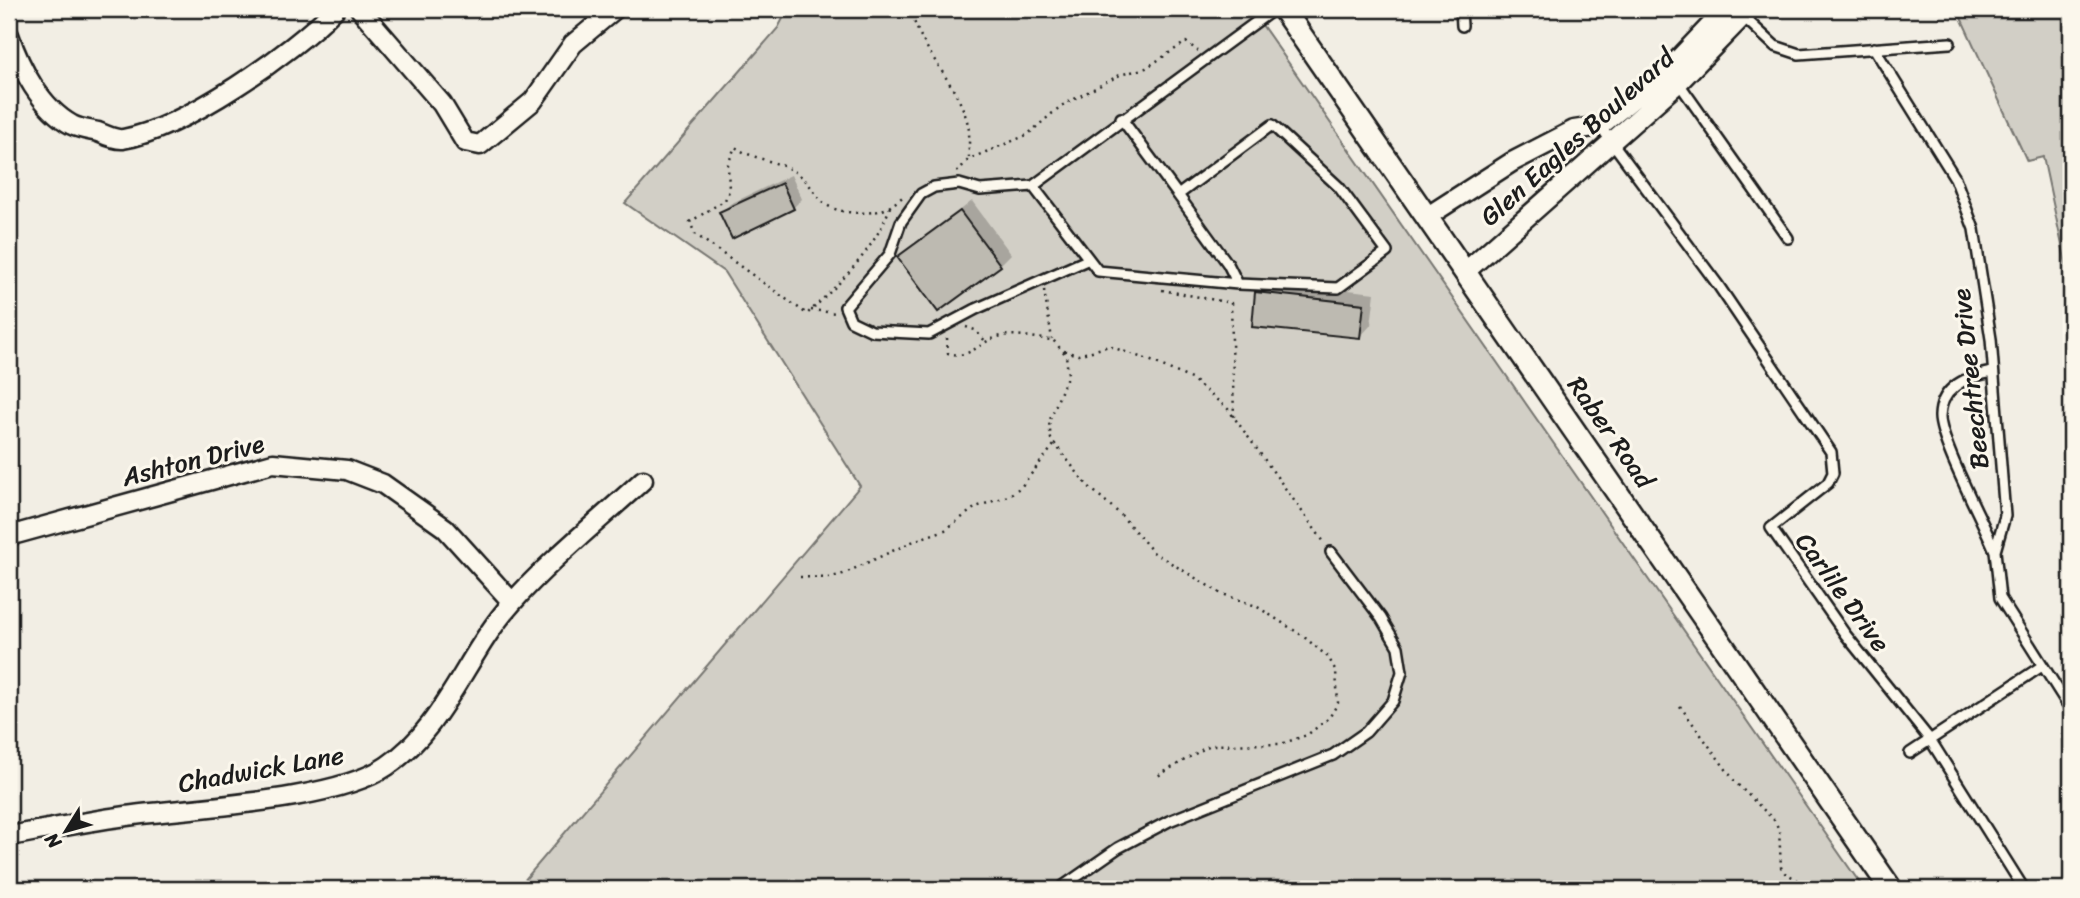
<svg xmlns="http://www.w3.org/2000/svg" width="2080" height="898" viewBox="0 0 2080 898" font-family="Sriracha,sans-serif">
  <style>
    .green { fill: #d2cfc6; stroke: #777671; stroke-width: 2 }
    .shadow { fill: #0003 }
    .building { fill: #bdbab1; stroke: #1c1c1c; stroke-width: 2 }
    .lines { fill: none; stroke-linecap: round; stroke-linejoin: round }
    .service-casing { stroke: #1c1c1c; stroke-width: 14 }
    .minor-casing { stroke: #1c1c1c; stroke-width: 23 }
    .tertiary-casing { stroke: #1c1c1c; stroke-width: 26 }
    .path { stroke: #1c1c1c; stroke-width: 2.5; stroke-dasharray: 2 5; stroke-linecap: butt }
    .service { stroke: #fbf7ec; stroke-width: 9 }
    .minor { stroke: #fbf7ec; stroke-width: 18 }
    .tertiary { stroke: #fbf7ec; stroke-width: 21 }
    .labels { text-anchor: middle; stroke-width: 6; stroke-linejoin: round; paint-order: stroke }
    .street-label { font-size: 26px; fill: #1c1c1c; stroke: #fbf7ec }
  </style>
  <rect width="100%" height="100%" fill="#f2eee4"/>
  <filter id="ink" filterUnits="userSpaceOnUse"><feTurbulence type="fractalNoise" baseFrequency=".0143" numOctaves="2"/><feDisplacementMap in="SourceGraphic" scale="14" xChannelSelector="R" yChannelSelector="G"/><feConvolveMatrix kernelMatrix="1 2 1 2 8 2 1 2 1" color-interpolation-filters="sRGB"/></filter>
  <g filter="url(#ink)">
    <path class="green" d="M788,9H1251L1864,889H517L860,486L724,272L625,203L778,28Z
      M1957,9H2071V287L2043,157L2027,161Z"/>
    <path class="shadow" d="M791,175L802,199L793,208L733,236L721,213L730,204Z
      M972,201L1011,254L1000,265L900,258Z
      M1268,281L1375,293L1371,325L1360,337L1257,293Z"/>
    <path class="building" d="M782,183L794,209L732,239L719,212Z
      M960,211L1001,266L938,312L897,257Z
      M1255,292L1364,304L1360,338L1252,327Z"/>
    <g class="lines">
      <g class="service-casing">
        <path id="service" d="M1461,9L1462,26
          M1735,9L1775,46L1799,54L1950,43
          M1874,48L1955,178L1974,229L1991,339L2005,516L1995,551L2000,598L2071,710
          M1678,82L1788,238
          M1121,118L1178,195L1272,125L1339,187L1387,252L1338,288L1238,284L1098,271L1033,186L1274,9
          M1600,126L1718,285L1831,452L1833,473L1828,483L1771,528L1845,634L1931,741L2024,889
          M1033,186L980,190L959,184L934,187L921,194L901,222L890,254L845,307L851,321L872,331L929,334L976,309L1087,260
          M1178,195L1228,264L1238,284
          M1993,372C1968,376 1941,386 1940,416C1939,440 1984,523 1995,551
          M1910,753L2042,666
          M1059,889L1118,848L1169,821L1333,755L1366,732L1393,701L1402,672L1398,647L1381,618L1331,552"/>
      </g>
      <g class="minor-casing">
        <path id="minor" d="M360,9L442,104L465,142L480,145L533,101L573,44L615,9
          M9,35C20,68 41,108 72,125C80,129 90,130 98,132C105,135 116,140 123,139C185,128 291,54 335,9
          M1428,216L1512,162L1574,130L1600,126L1669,69L1726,9
          M1466,271L1678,83L1750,9
          M9,536L273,463L347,470L383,484L445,528L512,602
          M9,836C50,829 92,820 134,815C198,807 336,801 387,766C445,727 466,654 512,603C551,559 600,520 643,480"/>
      </g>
      <g class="tertiary-casing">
        <path id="tertiary" d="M1283,9L1891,889"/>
      </g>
      <path class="path" d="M910,9C922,53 957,83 967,121C971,133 968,146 969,159L1027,135L1061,106L1120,75L1146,68L1186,42L1198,51
        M957,172L969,159
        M890,207C875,250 840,283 807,314L695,234L690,222L725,200L729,191L728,164L735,147C754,160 776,160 795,172C809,180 813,193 824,203C836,214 868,215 882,210C891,207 897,201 905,195
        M1044,290L1052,339
        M1162,290L1231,303L1234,418
        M811,310L836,313
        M966,327L975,330L987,343
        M947,338L948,353C971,360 978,342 998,337C1015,332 1036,339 1053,340L1066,355L1068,374L1049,422L1051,439L1087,485L1121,515L1153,552L1220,593L1256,606L1303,636L1328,657L1336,671L1338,703L1329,718L1307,735L1281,744L1210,745L1156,777
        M1064,351L1078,355L1109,346L1154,362L1193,380L1228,409L1324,542
        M800,577L828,578L843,574L916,540L945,530L976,507L1008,496L1021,487L1054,445
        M1680,706L1736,783L1775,821L1779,830L1781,867L1785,873L1809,886L1826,889
        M535,889L539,878"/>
      <use href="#service" class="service"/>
      <use href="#minor" class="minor"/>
      <use href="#tertiary" class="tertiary"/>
    </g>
  </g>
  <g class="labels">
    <g class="street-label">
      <text transform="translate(1577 137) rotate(-42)" y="9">Glen Eagles Boulevard</text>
      <text transform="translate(1970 379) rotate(-96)" y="9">Beechtree Drive</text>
      <text transform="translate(1611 432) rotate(55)" y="9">Raber Road</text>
      <text transform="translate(193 460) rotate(-14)" y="9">Ashton Drive</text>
      <text transform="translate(1843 592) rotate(54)" y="9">Carlile Drive</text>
      <text transform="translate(261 769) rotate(-10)" y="9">Chadwick Lane</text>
    </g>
  </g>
  <rect width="2080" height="898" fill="none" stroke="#fbf7ec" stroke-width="35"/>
  <rect x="18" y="18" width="2045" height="863" fill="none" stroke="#1c1c1c" stroke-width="2.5" filter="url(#ink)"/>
  <g transform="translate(66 831) rotate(233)" stroke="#fbf7ec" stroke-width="5" paint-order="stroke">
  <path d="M0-5L12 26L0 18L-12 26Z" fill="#1c1c1c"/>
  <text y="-10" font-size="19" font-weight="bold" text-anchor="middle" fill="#1c1c1c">N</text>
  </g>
</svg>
